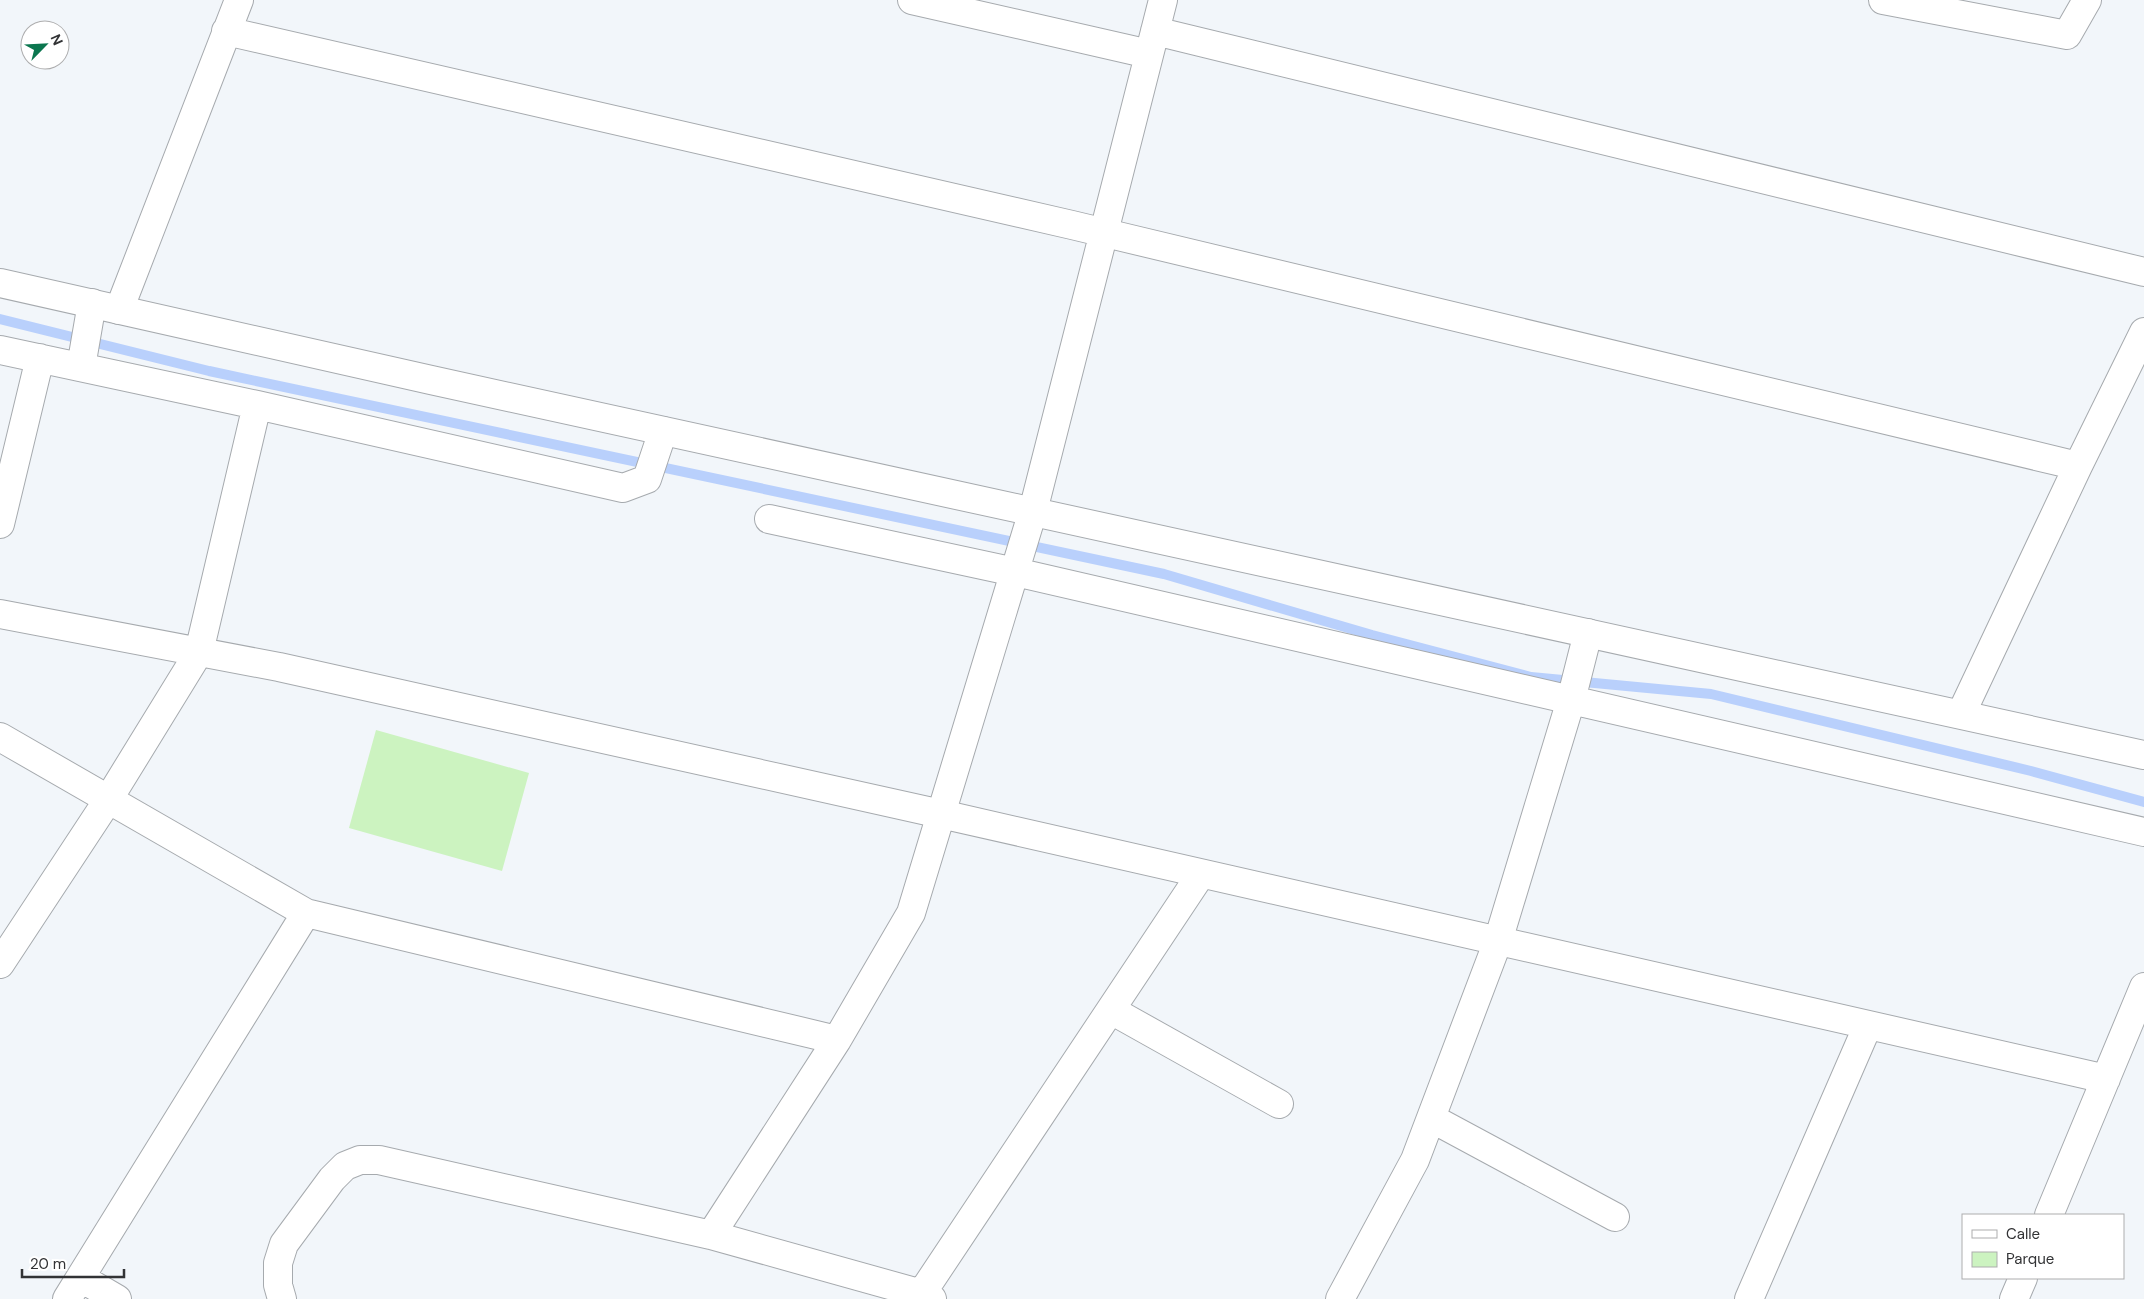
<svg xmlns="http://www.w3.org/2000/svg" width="2144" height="1299" viewBox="0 0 2144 1299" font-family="'DM Sans',sans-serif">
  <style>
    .green { fill: #ccf3c0 }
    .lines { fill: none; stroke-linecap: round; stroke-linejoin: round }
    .stream { stroke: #b9d0fc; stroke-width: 10 }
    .minor-casing { stroke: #a6aaae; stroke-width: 30 }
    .tertiary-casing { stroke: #a6aaae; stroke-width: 30 }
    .minor { stroke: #fff; stroke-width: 28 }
    .tertiary { stroke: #fff; stroke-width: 28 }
  </style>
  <rect width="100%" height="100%" fill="#f2f6fa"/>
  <path class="green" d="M376,730L529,773L502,871L349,828Z"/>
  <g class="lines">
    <path class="stream" d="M0,319L209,371L1164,574L1372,635L1531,677L1711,694L2031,771L2144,802"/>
    <g class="minor-casing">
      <path id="minor" d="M912,0L1149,54
        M1883,0L2067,35L2087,0
        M226,31L1072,225L2078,466
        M1155,31L2144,272
        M119,310L239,0
        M0,350L257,405L623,488L647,479L663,431
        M81,367L92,303
        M769,519L1015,572L2144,832
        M0,524L40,358
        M0,614L279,667L941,814L2106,1079
        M1961,714L2078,466L2144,332
        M0,737L306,913L837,1040
        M0,964L108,800L199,652L257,405
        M1111,1010L1279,1104
        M1431,1118L1615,1217
        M2049,1215L2144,987
        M711,1235L837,1040L911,913L1033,511L1163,0
        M81,1278L117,1299
        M67,1299L306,913
        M282,1299L278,1285V1263L284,1244L332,1179L345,1166L360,1160H379L711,1235L922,1294L932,1299
        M918,1299L1201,874
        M1340,1299L1415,1160L1498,941L1571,700L1588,633
        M1749,1299L1868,1025
        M2014,1299L2023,1278"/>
    </g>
    <g class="tertiary-casing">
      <path id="tertiary" d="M0,283L431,380L2144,755"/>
    </g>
    <use href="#minor" class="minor"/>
    <use href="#tertiary" class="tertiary"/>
  </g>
  <rect x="1962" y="1214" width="162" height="65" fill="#ffffff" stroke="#adadae"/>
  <rect x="1972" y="1230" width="25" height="8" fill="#ffffff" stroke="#adadae"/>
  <text x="2006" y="1239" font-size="15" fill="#323335">Calle</text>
  <rect x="1972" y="1252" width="25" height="15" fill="#ccf3c0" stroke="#adadae"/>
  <text x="2006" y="1264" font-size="15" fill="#323335">Parque</text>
  <g transform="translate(45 45) rotate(66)"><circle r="24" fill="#ffffff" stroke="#adadae"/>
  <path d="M0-4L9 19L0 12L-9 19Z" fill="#0b764f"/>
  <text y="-8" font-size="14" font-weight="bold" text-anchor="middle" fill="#323335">N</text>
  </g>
  <path d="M22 1269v8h102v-8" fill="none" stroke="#323335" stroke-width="2.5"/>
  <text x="30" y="1269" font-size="15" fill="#323335" stroke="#ffffff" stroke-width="4" paint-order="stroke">20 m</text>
</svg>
